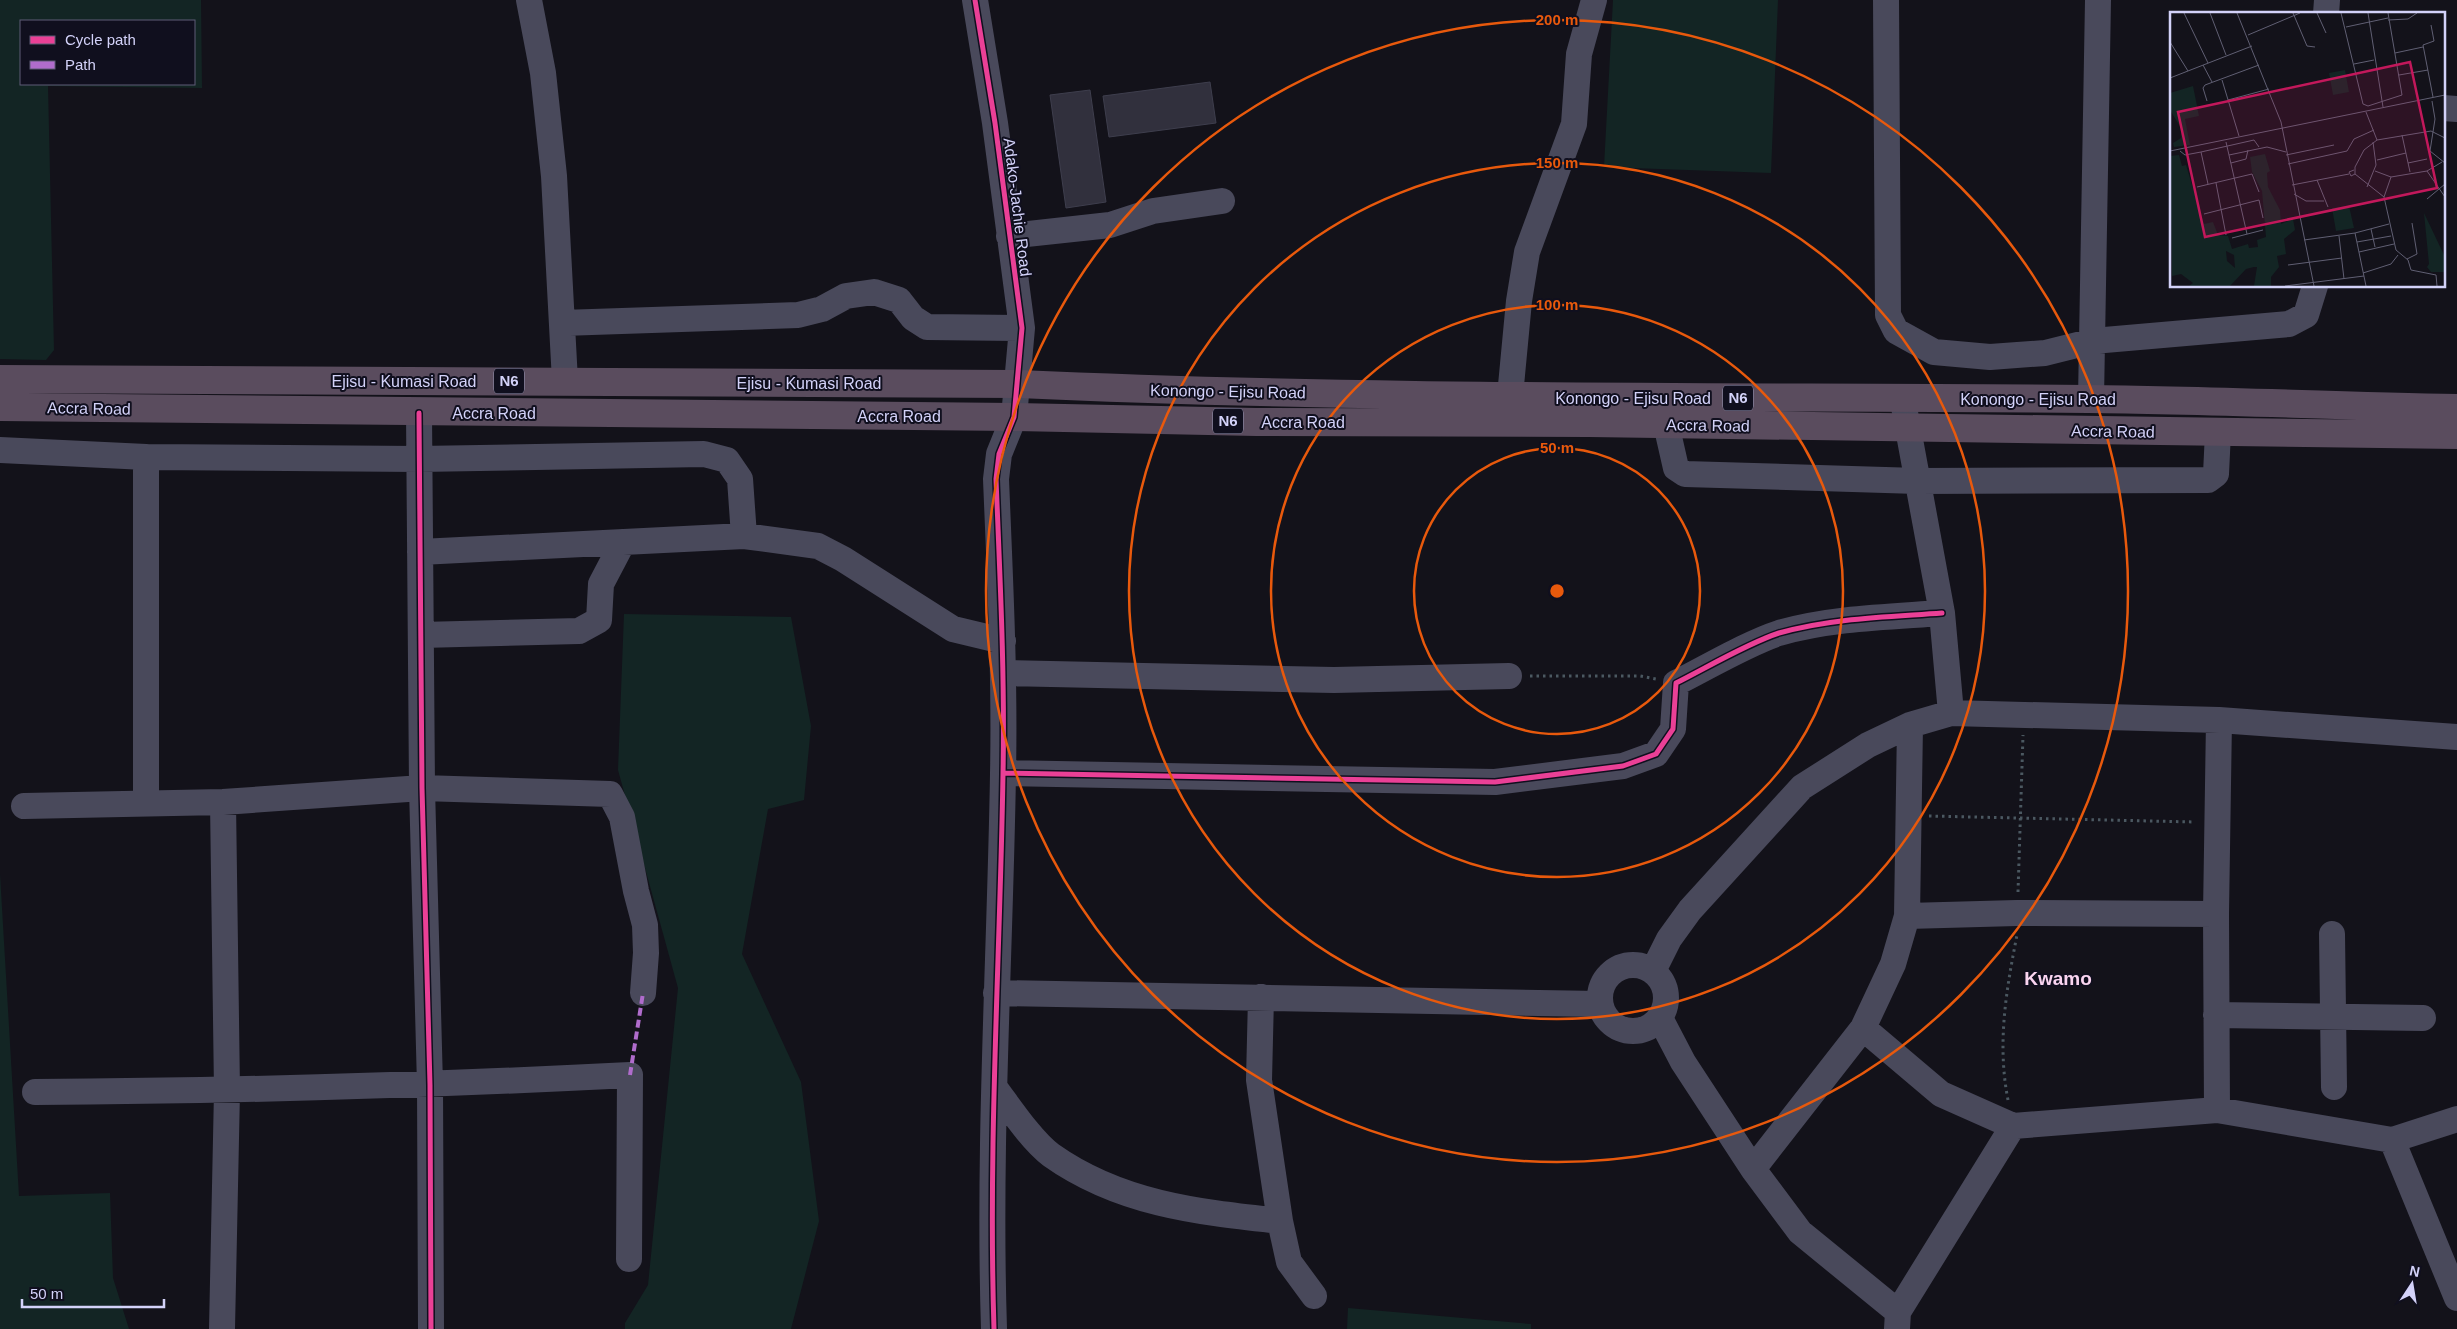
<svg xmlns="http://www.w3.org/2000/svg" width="2457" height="1329" viewBox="0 0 2457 1329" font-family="Arial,sans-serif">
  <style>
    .green { fill: #132524; fill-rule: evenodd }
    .building { fill: #31303d; stroke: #3e3e4d }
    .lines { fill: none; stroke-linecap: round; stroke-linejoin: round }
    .path { stroke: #4b5861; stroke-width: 3; stroke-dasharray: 2.5 4; stroke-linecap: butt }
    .minor { stroke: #49495b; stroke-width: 26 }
    .highway { stroke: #5a4c5e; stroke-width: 28 }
    .quiet { stroke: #b06ccc; stroke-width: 4; stroke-dasharray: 8 4; stroke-linecap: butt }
    .cycleway-casing { stroke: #100f1e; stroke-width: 8 }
    .cycleway { stroke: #ea4096; stroke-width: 5 }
    .ring { fill: none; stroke: #e8590c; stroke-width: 2.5 }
    .labels { text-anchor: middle; stroke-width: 4; stroke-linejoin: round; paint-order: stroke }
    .shield { fill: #100f1e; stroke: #9898b7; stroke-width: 1 }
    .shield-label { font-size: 15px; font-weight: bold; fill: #d3d2f9 }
    .street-label { font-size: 16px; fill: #d3d2f9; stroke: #100f1e }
    .quarter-label { font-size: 19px; font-weight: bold; fill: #f9d4ef; stroke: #100f1e }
    .inset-road { fill: none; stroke: #605f73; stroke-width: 1 }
    .view { fill: #c2185b; fill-opacity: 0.15; stroke: #c2185b; stroke-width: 2.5 }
    .inset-edge { fill: none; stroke: #d3d2f9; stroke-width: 2.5 }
    .centre { fill: #e8590c; stroke: #100f1e; stroke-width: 2.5 }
    .ring-label { font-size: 15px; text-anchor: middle; font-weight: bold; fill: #e8590c; stroke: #100f1e; stroke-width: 4; stroke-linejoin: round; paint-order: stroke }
  </style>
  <rect width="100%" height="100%" fill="#13121a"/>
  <path class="green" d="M0,0H201L202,88L48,86L54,350L46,360L0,359ZM21,21H194V84H21Z
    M1613,0H1778L1771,173L1604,167Z
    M624,614L791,617L811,726L804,800L768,809L742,954L801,1082L819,1221L791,1329H625V1323L648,1285L678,988L618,770Z
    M0,874L19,1196L110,1193L113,1278L129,1329H0Z
    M1348,1308L1531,1324V1329H1347Z"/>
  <path class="building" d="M1210,82L1216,123L1109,137L1103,96Z
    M1090,90L1106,202L1066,208L1050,95Z"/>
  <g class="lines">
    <path class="path" d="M1530,676H1640L1656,679
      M1929,816L2195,822
      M2018,892L2023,735
      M2008,1100C1997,1044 2006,991 2017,935"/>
    <path class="minor" d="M529,0L543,73L554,176L565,381
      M975,0L995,123L1022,328L1014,417L999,454L996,479C1000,578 1005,676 1003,774C1000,959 988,1144 994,1329
      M1886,0L1888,315L1896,331L1934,352L1990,357L2045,353L2093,341L2289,324L2306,315L2315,286
      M2326,14L2327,0
      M2443,108L2457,109
      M1009,236L1110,225L1153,211L1222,201
      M562,323L798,315L822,309L846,296L874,292L899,300L913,318L927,327L1022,328
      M1510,396L1519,301L1527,252L1574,124L1579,54L1594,0
      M2091,399L2098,0
      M1904,407L1942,613L1951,713
      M419,413L422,788L430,1085L431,1329
      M1666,424L1676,468L1685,474L1918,481L2208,480L2216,474L2218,432
      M0,450L146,457V803
      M146,457L419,459L704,454L727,460L740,479L744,536
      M420,552L744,536L818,546L843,559L953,629L1003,641
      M421,635L579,631L599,620L601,584L623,542
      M1003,673L1334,680L1509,676
      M1003,773L1495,782L1623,766L1656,754L1673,729L1676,683C1706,668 1748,643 1779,633C1832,618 1888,617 1942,613
      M24,806L223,802L422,788L610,794L622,817L636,891L645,925L646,953L643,993
      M1907,916L2017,913L2216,914
      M2332,934L2334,1087
      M1600 998a33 33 0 1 1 66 0a33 33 0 1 1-66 0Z
      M1653,971L1669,939L1690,910L1802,787L1868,745L1910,725L1951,713L2219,720L2457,737
      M996,993L1599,1004
      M1261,997L1259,1080L1280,1221L1289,1262L1314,1296
      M2216,1015L2423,1018
      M1660,1018L1683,1062L1753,1169L1800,1232L1898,1312
      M1863,1028L1941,1094L2013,1126L2217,1110L2392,1140L2457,1119
      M995,1088C1010,1108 1032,1141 1051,1155C1120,1204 1198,1212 1280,1221
      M35,1092C234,1091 432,1085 630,1075L629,1259
      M2217,1110L2216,914L2219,720
      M2392,1140L2457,1298
      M1753,1169L1863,1028L1893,964L1907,916L1910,725
      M222,1329L227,1091L223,802
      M1897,1329L1898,1312L2013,1126"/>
    <path class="highway" d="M0,379L1019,384C1375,400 1732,396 2088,399C2211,400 2334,406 2457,408
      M0,407L1014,417L1256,422L1589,423L2457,435"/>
    <path class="quiet" d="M630,1075L643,993"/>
    <g class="cycleway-casing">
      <path id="cycleway" d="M975,0L995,123L1022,328L1014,417L999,454L996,479C1000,578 1005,676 1003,774C1000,959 988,1144 994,1329
        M419,413L422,788L430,1085L431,1329
        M1003,773L1495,782L1623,766L1656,754L1673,729L1676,683C1706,668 1748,643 1779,633C1832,618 1888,617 1942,613"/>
    </g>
    <use href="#cycleway" class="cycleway"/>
  </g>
  <g class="ring">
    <circle cx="1557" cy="591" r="143"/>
    <circle cx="1557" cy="591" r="286"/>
    <circle cx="1557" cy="591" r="428"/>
    <circle cx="1557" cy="591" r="571"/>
  </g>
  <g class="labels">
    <g class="shield">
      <rect x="494" y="368.5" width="30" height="25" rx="4"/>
      <rect x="1723" y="385.5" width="30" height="25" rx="4"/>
      <rect x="1213" y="408.5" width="30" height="25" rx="4"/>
    </g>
    <g class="shield-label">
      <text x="509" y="386">N6</text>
      <text x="1738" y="403">N6</text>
      <text x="1228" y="426">N6</text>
    </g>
    <g class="street-label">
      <text transform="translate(1018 207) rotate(83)" y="6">Adako-Jachie Road</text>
      <text x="404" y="387">Ejisu - Kumasi Road</text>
      <text x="809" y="389">Ejisu - Kumasi Road</text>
      <text transform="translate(1228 391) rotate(1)" y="6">Konongo - Ejisu Road</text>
      <text x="1633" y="404">Konongo - Ejisu Road</text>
      <text x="2038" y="405">Konongo - Ejisu Road</text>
      <text transform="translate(89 408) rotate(1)" y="6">Accra Road</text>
      <text x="494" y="419">Accra Road</text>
      <text x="899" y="422">Accra Road</text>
      <text x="1303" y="428">Accra Road</text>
      <text transform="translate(1708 425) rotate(1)" y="6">Accra Road</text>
      <text transform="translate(2113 431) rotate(1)" y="6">Accra Road</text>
    </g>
    <g class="quarter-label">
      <text x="2058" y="985">Kwamo</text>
    </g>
  </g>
  <g transform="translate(2170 12)">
    <rect width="275" height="275" fill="#13121a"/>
    <path d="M175,58L179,80L163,83L159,61ZM23,74L29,104L15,107L20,133L4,135L3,131L11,126V116L0,98V81ZM95,142L100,159L97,161L98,175L110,198L111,212L123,207L125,218L114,227L116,242L107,244L109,255L101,265V274H84L87,255H84L76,257L60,274H19L23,271L11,262L2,264L0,144L9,143L12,154L16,153L34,212L43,210L48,223L58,224L62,237L78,232L79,236L88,235L87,228L96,225L92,179L82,160L80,145ZM56,239L64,243L65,256L57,249ZM179,194L184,216L166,219L162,196ZM254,201L275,245V260H261L257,255L259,252Z" fill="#132524" fill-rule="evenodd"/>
    <path class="inset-road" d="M14,1L38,51M40,1L56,43M67,1L111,110L144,274M123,1L137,34L145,35M147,1L156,21M171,1L193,92L198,94L232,83L218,1M198,1L213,95M218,8L238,7L247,1M261,13L264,29L253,33L263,85M176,15L218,6M78,23L130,1M0,30L18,59M225,41L253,35M184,52L204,48M33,53L42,70M229,63L258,58M0,66L82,34M52,68L69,124M58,88L99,77M37,89L33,76L35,73L89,53M262,89L265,107L260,139L275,151M196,100L207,128M232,123L240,160M56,130L77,222M0,139L275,83M10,139L15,143L31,140L38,172M31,140L84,128L89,135M59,143L97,135L116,140M116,143L164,133M207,148L236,141M61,151L76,147L78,138M238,151L257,147M118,152L177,139L184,127L204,118M184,158L179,160L181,164L185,162V155L194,138L207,128L261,119L275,126M205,159L221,165L257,159L272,150M257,159L275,185M185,162L214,185M221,165L214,185L226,238L238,248L241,258L266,263L267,274M147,168L158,195M46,171L56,223M122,173L179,162M27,175L82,162L89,180M197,175L206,153L203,130M124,182L136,189H154M257,187L275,172M34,202L89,188L93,206M201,217L205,235M185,221L196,274M169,224L174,267M62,226L93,218M134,228L185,221L219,212M187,230L221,224M189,240L224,232M237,247L247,242L242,211M118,253L172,246M193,261L221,252L228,243M115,274L194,264"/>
    <path class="view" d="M240,50L267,176L35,225L8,100Z"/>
    <rect width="275" height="275" class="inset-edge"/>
  </g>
  <circle cx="1557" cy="591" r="8" class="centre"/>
  <g class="ring-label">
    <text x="1557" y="25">200 m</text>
    <text x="1557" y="168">150 m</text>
    <text x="1557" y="310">100 m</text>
    <text x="1557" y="453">50 m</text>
  </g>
  <rect x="20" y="20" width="175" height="65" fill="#100f1e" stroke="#5e5d76"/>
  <rect x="30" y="36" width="25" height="8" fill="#ea4096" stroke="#5e5d76"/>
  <text x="65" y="45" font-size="15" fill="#d3d2f9">Cycle path</text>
  <rect x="30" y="61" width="25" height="8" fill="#b06ccc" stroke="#5e5d76"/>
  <text x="65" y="70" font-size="15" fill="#d3d2f9">Path</text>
  <g transform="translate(2412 1284) rotate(12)" stroke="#100f1e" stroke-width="4" paint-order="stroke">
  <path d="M0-4L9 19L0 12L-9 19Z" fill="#d3d2f9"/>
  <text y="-8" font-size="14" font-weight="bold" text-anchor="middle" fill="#d3d2f9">N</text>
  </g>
  <path d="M22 1299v8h142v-8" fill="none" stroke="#d3d2f9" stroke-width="2.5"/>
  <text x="30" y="1299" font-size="15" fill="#d3d2f9" stroke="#100f1e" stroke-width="4" paint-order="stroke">50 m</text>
</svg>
